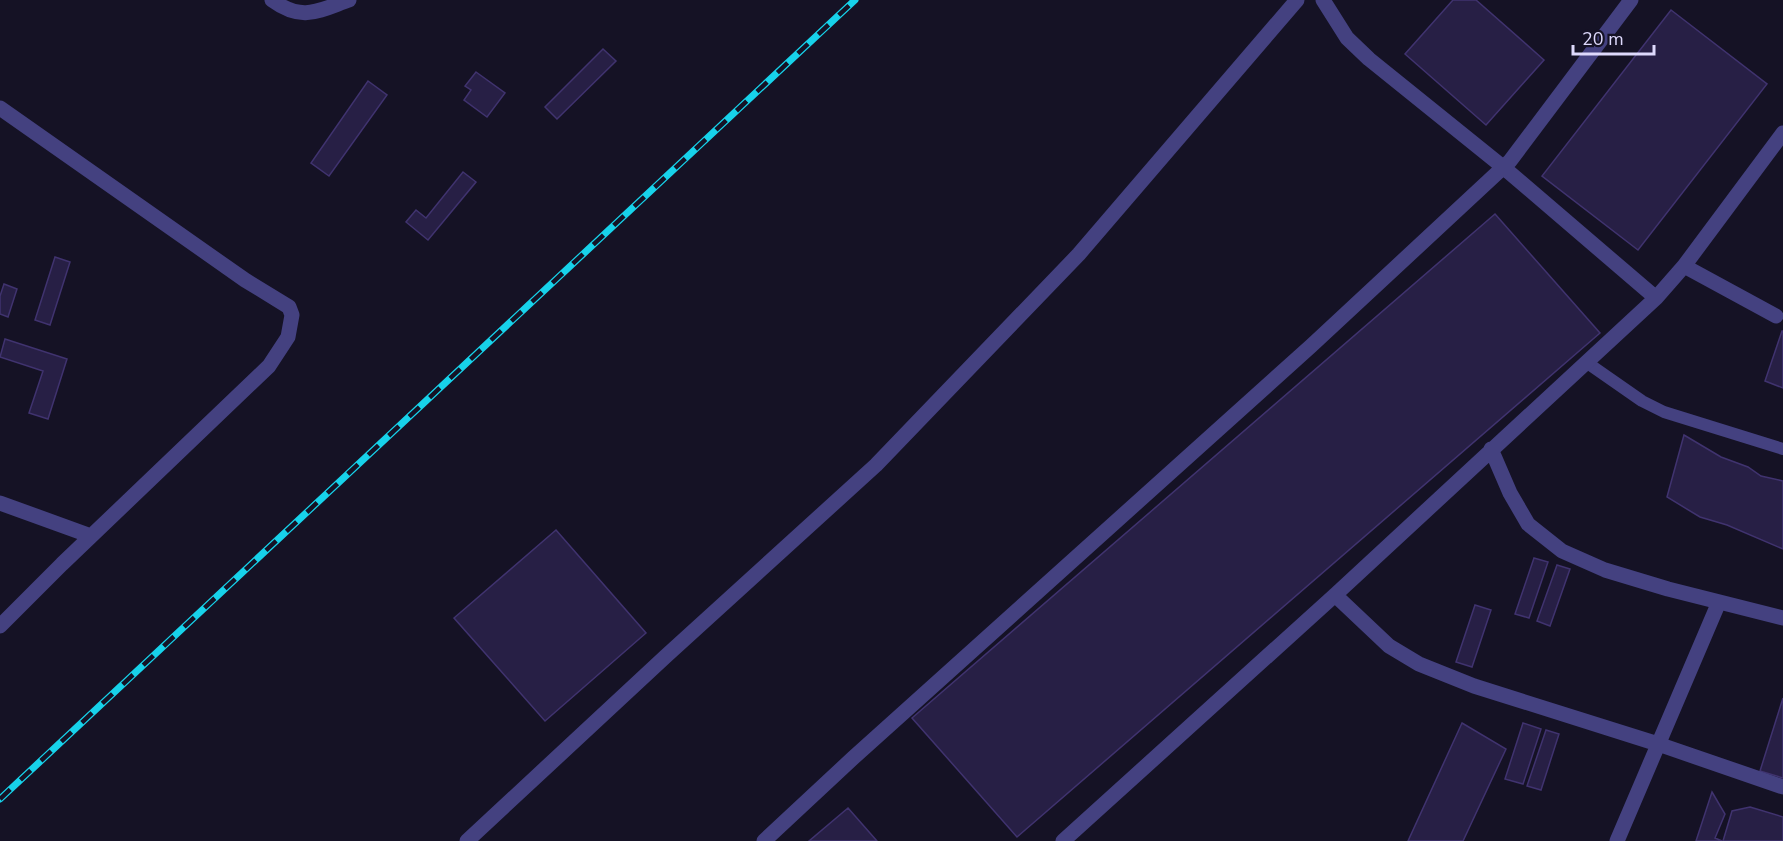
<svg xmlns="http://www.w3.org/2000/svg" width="1783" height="841" viewBox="0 0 1783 841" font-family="'Nunito Sans',sans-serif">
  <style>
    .building { fill: #271f45; stroke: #40336f; stroke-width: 1.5 }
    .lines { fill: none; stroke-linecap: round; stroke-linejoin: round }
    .lane { stroke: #444180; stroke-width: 12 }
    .street { stroke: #444180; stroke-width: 15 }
    .rail-casing { stroke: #17d2ea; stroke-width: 7 }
    .rail { stroke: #151225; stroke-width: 4.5; stroke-dasharray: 14; stroke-linecap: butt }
  </style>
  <rect width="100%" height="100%" fill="#151225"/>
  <path class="building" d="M1453,0H1476L1544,60L1486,125L1405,54Z
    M1671,10L1767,84L1638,250L1542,176Z
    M603,49L616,61L557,119L545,107Z
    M476,72L505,93L487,117L464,100L471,90L465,86Z
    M368,81L387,95L329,176L311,163Z
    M463,172L476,182L428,240L406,222L416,210L426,218Z
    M1495,214L1600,333L1017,837L912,718Z
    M55,257L70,262L50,325L35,320Z
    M4,284L17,289L8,317L0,314V296Z
    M1782,331H1783V388L1765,381Z
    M5,339L67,359L48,419L29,413L43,371L0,357Z
    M1684,435L1721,457L1748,467L1761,476L1783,481V549L1727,525L1700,517L1667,497Z
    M556,530L646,633L545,721L454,618Z
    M1534,558L1548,562L1529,618L1515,614Z
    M1557,565L1570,569L1550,626L1537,621Z
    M1475,605L1491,610L1472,667L1456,662Z
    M1783,698V778L1760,771Z
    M1462,723L1506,749L1463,841H1408Z
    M1523,723L1541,729L1523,784L1505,779Z
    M1546,730L1559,734L1541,790L1527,786Z
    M1712,792L1725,814L1715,838L1722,841H1696Z
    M1750,807L1783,817V841H1723L1732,811Z
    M848,808L877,841H809Z"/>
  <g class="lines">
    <path class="lane" d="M1586,362L1642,401L1664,412L1783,449"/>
    <path class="street" d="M272,0C302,22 318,11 349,0
      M1323,0L1347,38L1369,59L1503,167L1656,298
      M0,108L245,280L289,307L292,315L288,337L269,366L62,564L0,626
      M1684,266L1776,316
      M1491,449L1510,493L1528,524L1562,551L1605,570L1668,589L1783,618
      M0,503L91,536
      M1335,595L1389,646L1419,664L1474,686L1658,744L1783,787
      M467,841L666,656L876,465L1079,254L1297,0
      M764,841L853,758L1311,346L1510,161L1631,0
      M1063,841L1335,595L1656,298L1684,266L1783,133
      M1617,841L1719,602"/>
    <g class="rail-casing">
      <path id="rail" d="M0,799L855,0"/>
    </g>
    <use href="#rail" class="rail"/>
  </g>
  <path d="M1573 45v9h81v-9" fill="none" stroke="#ded9fc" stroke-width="3"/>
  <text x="1582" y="45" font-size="18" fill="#ded9fc" stroke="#151225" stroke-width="4.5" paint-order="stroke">20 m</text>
</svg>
